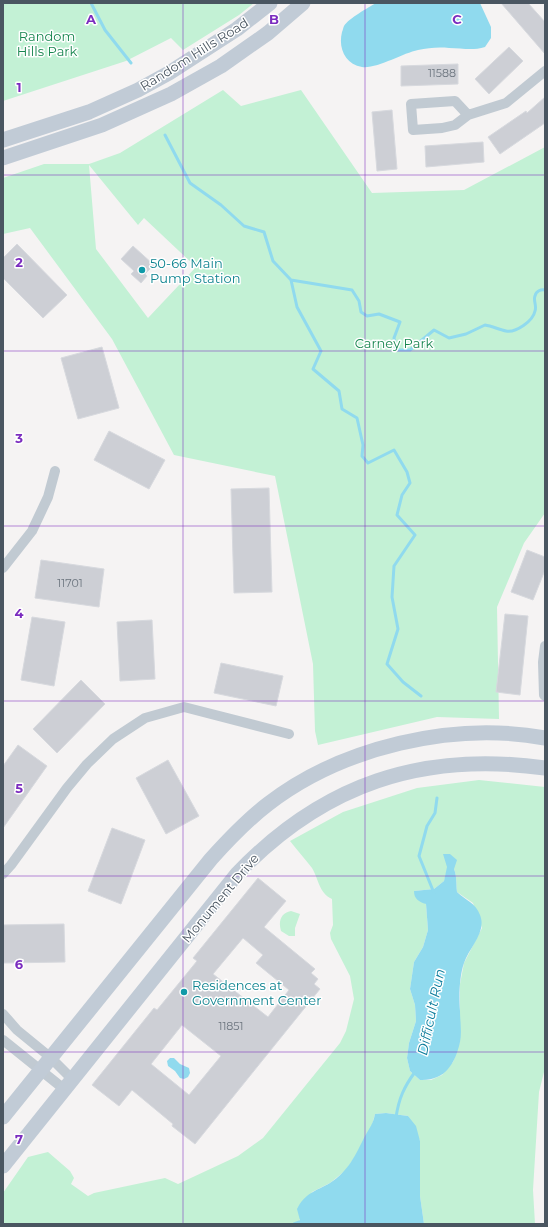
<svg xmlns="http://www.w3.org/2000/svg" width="548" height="1227" viewBox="0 0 548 1227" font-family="Montserrat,sans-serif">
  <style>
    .green { fill: #c3f1d5; fill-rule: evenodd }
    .water { fill: #90daee }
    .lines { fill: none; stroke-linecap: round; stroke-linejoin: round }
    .stream { stroke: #90daee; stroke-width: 3 }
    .building { fill: #cdcfd5; stroke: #d7d9de; fill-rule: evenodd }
    .street { stroke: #c1cad2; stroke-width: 10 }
    .secondary { stroke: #c1cbd6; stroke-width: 15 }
    .grid { fill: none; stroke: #7b2cbf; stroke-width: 1; stroke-opacity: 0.55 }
    .culture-dot { fill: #0f9aa8; stroke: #fff; stroke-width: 1.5 }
    .labels { text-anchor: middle; stroke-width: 3; stroke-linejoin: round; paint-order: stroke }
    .number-label { font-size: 11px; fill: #6b747e }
    .park-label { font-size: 13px; fill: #17864f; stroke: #fff }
    .street-label { font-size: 13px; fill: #4a5661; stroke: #fff }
    .culture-label { font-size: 13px; fill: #0d838f; stroke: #fff; text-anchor: start }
    .water-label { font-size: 14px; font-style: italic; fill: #0c7c9b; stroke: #fff }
    .grid-label { font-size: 13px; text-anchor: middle; font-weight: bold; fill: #7b2cbf; stroke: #fff; stroke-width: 3; stroke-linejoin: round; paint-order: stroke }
  </style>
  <rect width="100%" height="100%" fill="#f5f3f3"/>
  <path class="green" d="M3,3H254L239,15L183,50L171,38L126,61L3,101Z
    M223,90L241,106L301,90L372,193L464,190L545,147V513L524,543L497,607L499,719L437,717L318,745L315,731L313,664L275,476L174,455L112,339L30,228L3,234V178L44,164H89L120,153ZM89,165L138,225L144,218L196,267L148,318L96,249Z
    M479,780L545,787V1068L539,1092L533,1190L535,1224H424L420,1196V1141L408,1116L386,1113L375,1114L372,1125L356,1155L346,1170L330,1183L312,1192L299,1221L301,1224H3V1193L28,1157L48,1152L70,1171L74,1178L71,1184L88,1196L94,1193L165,1178L178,1184L238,1156L263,1138L340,1043L346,1031L354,999L350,976L331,939L330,933L333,925L332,899C319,893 319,880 312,868C305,859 297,850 290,841L343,812L417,788ZM448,867L454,869C457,876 456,884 457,892L473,903L482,928L464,963L460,984V1041L453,1062L442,1075L431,1080H420L410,1071L407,1058L409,1043L416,1021L415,1005L410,989L414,962L423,947L428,930L426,904L414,891L434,889L444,881Z
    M291,911L300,914L295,928V936H289L281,931C278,921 281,913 291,911Z"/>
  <path class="water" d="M376,3H480L491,27V38L485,47C472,51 462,48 449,48C438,47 428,48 418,50C403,53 377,69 362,67C345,64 338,48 342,32C343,30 343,28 344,26C349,18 368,8 376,3Z
    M443,854H450L457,860L454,869C457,876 456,884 457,892C465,900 476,903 480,915C487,932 469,948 464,963C459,977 459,997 460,1011C460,1021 462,1032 460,1042C455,1064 445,1081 420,1080L410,1071L407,1058L409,1043L416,1021L415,1005L410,989L414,962L423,947L428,930L426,904C419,902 414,899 414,891L434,889L444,881L447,867Z
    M170,1058H174L180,1064L189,1068L190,1073L188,1077L184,1079L180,1078L175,1071L168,1066L167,1061Z
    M386,1113L408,1116L416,1126L420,1141V1196L424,1224H301L297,1209C305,1193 316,1191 330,1183C348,1172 356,1154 365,1136C370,1127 373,1124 375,1114Z"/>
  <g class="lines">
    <path class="stream" d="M91,3L105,30L131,63
      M165,135L190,183L221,205L244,226L264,232L273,261L291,280L297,307L321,351L313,369L339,391L342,409L357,418L363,445L362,456L368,463L394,450L407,472L410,483L402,495L397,515L415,535L394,566L392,597L398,629L387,664L403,682L421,696
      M291,280L352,290L359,301L361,312L367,316L379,314L400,322L394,338L396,350H410L434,330L449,338L466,334L485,325C492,326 500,330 506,331C516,333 533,321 535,311C537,306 533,300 535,296C536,291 541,289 545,290
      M434,893L419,856L427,826L435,813L437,798
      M396,1117C399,1098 404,1087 415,1072
      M294,1224L302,1221"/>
  </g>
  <path class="building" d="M501,3H528L545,22V54Z
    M509,47L523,61L489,94L475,79Z
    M458,64V84L401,86V66Z
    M545,97V123L500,154L488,137L526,111L527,113Z
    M392,110L397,169L377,171L372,112Z
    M483,142L484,162L426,167L425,146Z
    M17,244L67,295L43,318L3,278V258Z
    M133,246L154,265L145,274L147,276L141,283L131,274L134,271L121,259Z
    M102,347L119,408L78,419L61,358Z
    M109,431L165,460L149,489L94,460Z
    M269,488L272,592L234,593L231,489Z
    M527,550L545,557V570L533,600L511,592Z
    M41,560L104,569L99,607L35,598Z
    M505,614L528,616L520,695L496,692Z
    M32,617L65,622L54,686L21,680Z
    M152,620L155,679L120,681L117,622Z
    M221,663L283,676L276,706L214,693Z
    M81,680L105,704L57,753L33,729Z
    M18,745L47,766L3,828V766Z
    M168,760L199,816L166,834L136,778Z
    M112,828L145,840L121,904L88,891Z
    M258,878L286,901L264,927L315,969L311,973L318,979L314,984L320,989L195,1144L172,1126L173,1124L132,1090L119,1106L92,1085L154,1008L157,1010L197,961L193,958ZM243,938L263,955L256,963L289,990L268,1017L213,974ZM182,1025L221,1056L189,1095L151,1064Z
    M64,924L65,962L3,963V925Z"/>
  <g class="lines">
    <path class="street" d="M468,115L455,101L411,104L413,130L442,128L455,125L468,115L506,103L545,71
      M3,568L32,531L48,497L55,471
      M545,646L543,662L544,695L545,696
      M3,874L11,865L67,788L87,764L113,739L145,718L184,707L289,734
      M3,1014L17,1030L50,1057L72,1079
      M3,1040L64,1089"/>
    <path class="secondary" d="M3,140L89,112L138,90L169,73L237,29L270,3
      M3,158L102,125L171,94L221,66L268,33L303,3
      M3,1117L211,859C229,839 247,820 268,804C342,747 453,721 545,738
      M3,1166L237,874C323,784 422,751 545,768"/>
  </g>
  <path class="grid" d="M183,3V1224M365,3V1224M3,175H545M3,351H545M3,526H545M3,701H545M3,876H545M3,1052H545"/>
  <g class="culture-dot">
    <circle cx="142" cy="270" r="4"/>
    <circle cx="184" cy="992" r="4"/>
  </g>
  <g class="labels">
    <g class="number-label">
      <text x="442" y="77">11588</text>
      <text x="70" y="587">11701</text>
      <text x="231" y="1030">11851</text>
    </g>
    <g class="park-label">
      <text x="47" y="41">Random<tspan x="47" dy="15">Hills Park</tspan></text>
      <text x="394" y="348">Carney Park</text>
    </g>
    <g class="street-label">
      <text transform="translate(194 54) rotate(-32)" y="5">Random Hills Road</text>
      <text transform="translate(220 898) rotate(-50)" y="5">Monument Drive</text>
    </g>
    <g class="culture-label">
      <text x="150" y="268">50-66 Main<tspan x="150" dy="15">Pump Station</tspan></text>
      <text x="192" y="990">Residences at<tspan x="192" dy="15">Government Center</tspan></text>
    </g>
    <g class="water-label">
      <text transform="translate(431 1012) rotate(-78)" y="5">Difficult Run</text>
    </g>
  </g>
  <g class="grid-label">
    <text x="91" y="24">A</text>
    <text x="274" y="24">B</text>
    <text x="457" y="24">C</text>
    <text x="19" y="92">1</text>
    <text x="19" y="267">2</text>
    <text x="19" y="443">3</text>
    <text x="19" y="618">4</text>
    <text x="19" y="793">5</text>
    <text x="19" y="969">6</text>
    <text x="19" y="1144">7</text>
  </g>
  <rect width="548" height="1227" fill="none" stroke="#4a5661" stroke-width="8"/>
</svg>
